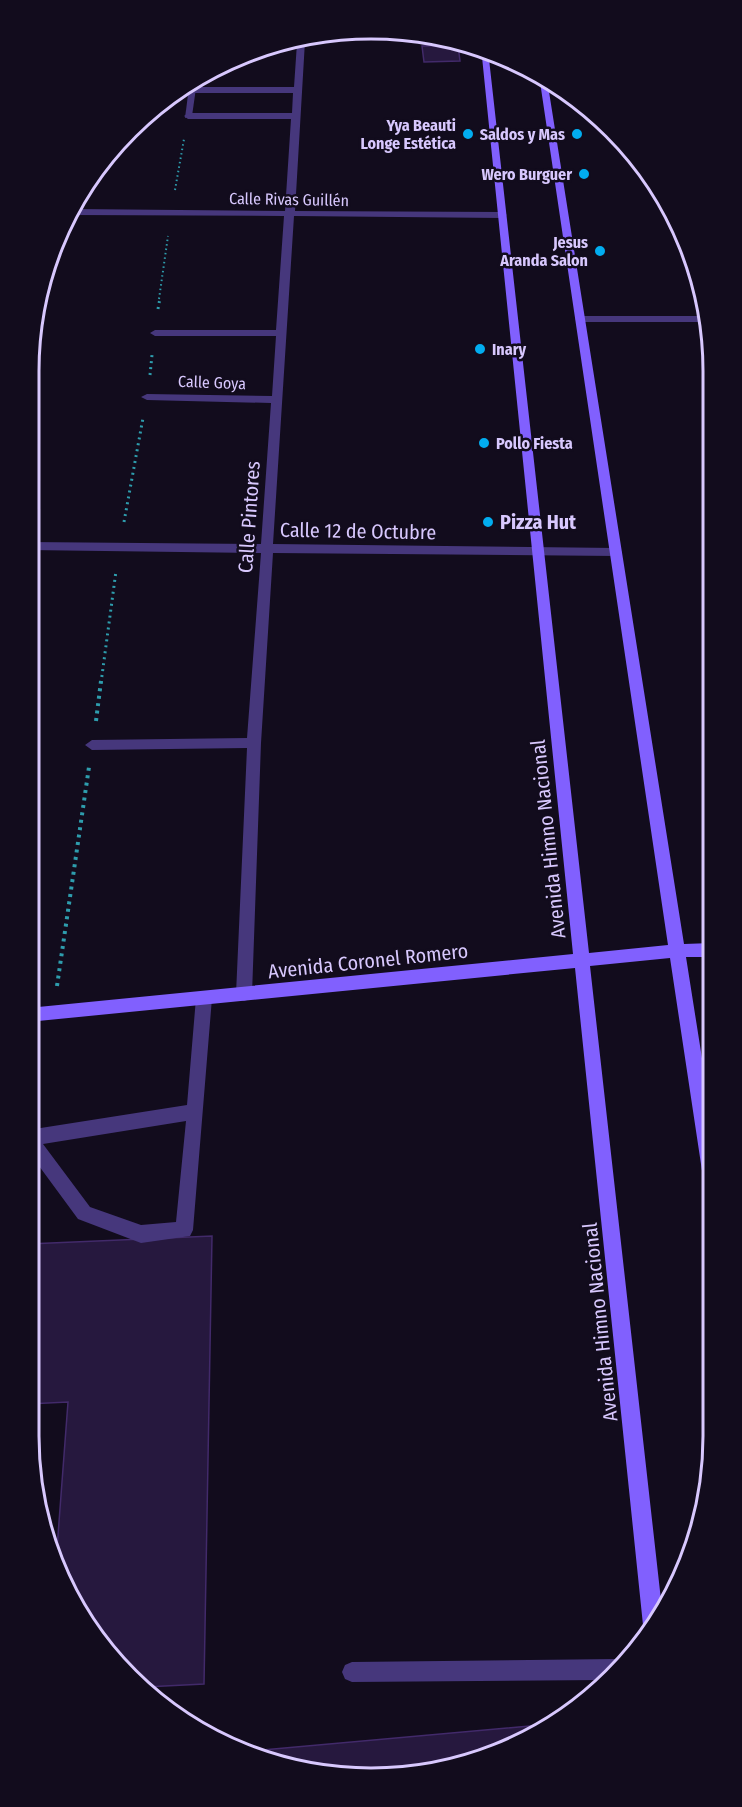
<svg xmlns="http://www.w3.org/2000/svg" width="742" height="1807" viewBox="0 0 742 1807" font-family="'Fira Sans Condensed',sans-serif">
  <style>
    .building { fill: #26183e; stroke: #422a6a; stroke-width: 1.5 }
    .lines { fill: none; stroke-linecap: round; stroke-linejoin: round }
    .path-far2 { stroke: #2e9dad; stroke-width: 2; stroke-dasharray: 1.5 3; stroke-linecap: butt }
    .path-far1 { stroke: #2e9dad; stroke-width: 3; stroke-dasharray: 2 4; stroke-linecap: butt }
    .path { stroke: #2e9dad; stroke-width: 4; stroke-dasharray: 3 4.5; stroke-linecap: butt }
    .service { fill: #46377c; fill-rule: evenodd }
    .pedestrian { fill: #46377c; fill-rule: evenodd }
    .minor { fill: #46377c; fill-rule: evenodd }
    .secondary { fill: #8160fe; fill-rule: evenodd }
    .poi-dot { fill: #02adf0; stroke: #120c1d; stroke-width: 2 }
    .labels { text-anchor: middle; stroke-width: 5; stroke-linejoin: round; paint-order: stroke }
    .far-poi-label { font-size: 16px; font-weight: bold; fill: #d8c8fe; stroke: #120c1d; text-anchor: end }
    .far-street-label { font-size: 16px; fill: #d8c8fe; stroke: #120c1d }
    .street-label { font-size: 20px; fill: #d8c8fe; stroke: #120c1d }
    .poi-label { font-size: 20px; font-weight: bold; fill: #d8c8fe; stroke: #120c1d; text-anchor: start }
    .rim { fill: none; stroke: #d8c8fe; stroke-width: 3 }
  </style>
  <rect width="100%" height="100%" fill="#120c1d"/>
  <path class="building" d="M458,45L460,61L424,62L422,46Z
    M212,1236L204,1684L145,1687L113,1662L56,1562L68,1402L28,1404V1244Z
    M552,1724L543,1732L438,1772L326,1776L252,1751Z"/>
  <g class="lines">
    <path class="path-far2" d="M175,190L184,139
      M159,299L168,236"/>
    <path class="path-far1" d="M158,309L160,298
      M150,375L152,355
      M124,522L143,418
      M101,683L116,571"/>
    <path class="path" d="M96,721L101,681
      M57,986L89,767"/>
    <path class="service" d="M204,991L210,993L212,998L193,1230L190,1236L141,1243L78,1219L28,1151V1130L187,1105L196,998L198,993ZM186,1121L176,1222L141,1225L90,1207L43,1144Z
      M615,1659L623,1662L603,1680L352,1682L345,1679L342,1672L345,1665L352,1662Z"/>
    <path class="pedestrian" d="M197,81L192,116L185,118L189,87Z"/>
    <path class="minor" d="M305,41L295,211L502,212L507,215L502,218L294,216L273,544L616,548L622,552L616,556L273,553L261,743L252,994L250,999L244,1001L238,999L236,994L247,748L92,750L85,745L92,740L247,738L261,553L28,550V542L261,544L271,403L147,400L141,397L147,394L272,396L276,336H155L150,333L155,330H276L284,216L73,215L77,209L285,211L291,119H188L184,116L188,113H292L293,93H193L189,90L193,87H294L297,43Z
      M707,316L709,322H580L575,319L580,316Z"/>
    <path class="secondary" d="M481,47L488,50L589,953L668,945L539,75L547,79L684,944L712,943V957H686L713,1128V1192L707,1190L704,1184L670,958L590,966L662,1609L649,1633L643,1625L575,968L28,1022V1008L573,954Z"/>
  </g>
  <g class="poi-dot">
    <circle cx="468" cy="134" r="6"/>
    <circle cx="577" cy="134" r="6"/>
    <circle cx="584" cy="174" r="6"/>
    <circle cx="600" cy="251" r="6"/>
    <circle cx="480" cy="349" r="6"/>
    <circle cx="484" cy="443" r="6"/>
    <circle cx="488" cy="522" r="6"/>
  </g>
  <g class="labels">
    <g class="far-poi-label">
      <text x="456" y="131">Yya Beauti<tspan x="456" dy="18">Longe Estética</tspan></text>
      <text x="565" y="140">Saldos y Mas</text>
      <text x="572" y="180">Wero Burguer</text>
      <text x="588" y="248">Jesus<tspan x="588" dy="18">Aranda Salon</tspan></text>
      <text x="492" y="355" text-anchor="start">Inary</text>
      <text x="496" y="449" text-anchor="start">Pollo Fiesta</text>
    </g>
    <g class="far-street-label">
      <text transform="translate(289 199) rotate(1)" y="6">Calle Rivas Guillén</text>
      <text transform="translate(212 382) rotate(2)" y="6">Calle Goya</text>
    </g>
    <g class="street-label">
      <text transform="translate(249 517) rotate(-86)" y="7">Calle Pintores</text>
      <text transform="translate(358 531) rotate(1)" y="7">Calle 12 de Octubre</text>
      <text transform="translate(548 839) rotate(-96)" y="7">Avenida Himno Nacional</text>
      <text transform="translate(368 961) rotate(-6)" y="7">Avenida Coronel Romero</text>
      <text transform="translate(600 1322) rotate(-96)" y="7">Avenida Himno Nacional</text>
    </g>
    <g class="poi-label">
      <text x="500" y="529">Pizza Hut</text>
    </g>
  </g>
  <path d="M0 0H742V1807H0ZM371 39H371A332 332 0 0 1 703 371V1436A332 332 0 0 1 371 1768H371A332 332 0 0 1 39 1436V371A332 332 0 0 1 371 39Z" fill="#120c1d" fill-rule="evenodd"/>
  <path class="rim" d="M371 39H371A332 332 0 0 1 703 371V1436A332 332 0 0 1 371 1768H371A332 332 0 0 1 39 1436V371A332 332 0 0 1 371 39Z"/>
</svg>
